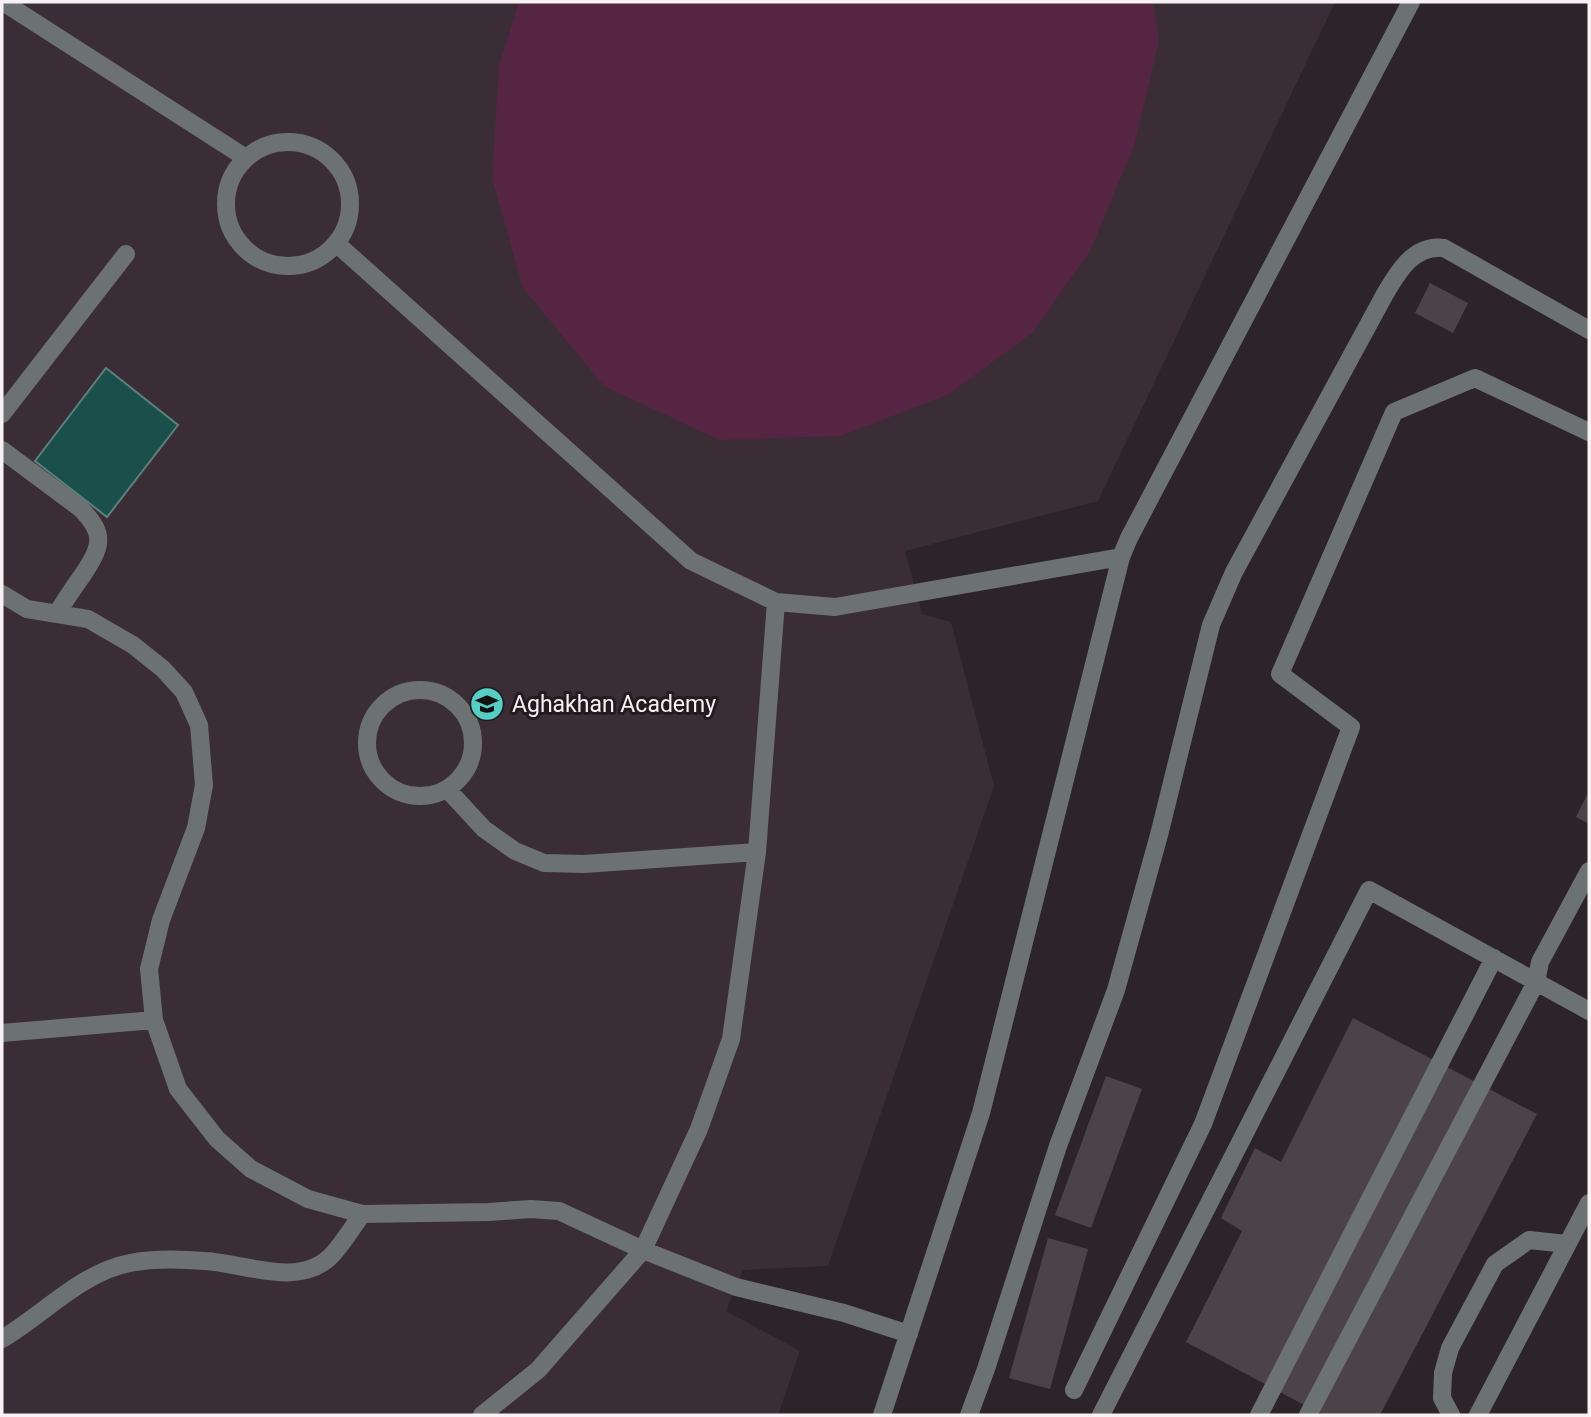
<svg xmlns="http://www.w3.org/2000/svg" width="1591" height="1417" viewBox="0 0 1591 1417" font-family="Roboto,sans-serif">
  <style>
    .built { fill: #3b2d35 }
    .green { fill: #562543 }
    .water { fill: #1a4f4c; stroke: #5c807e; stroke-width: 2 }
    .building { fill: #4c4348 }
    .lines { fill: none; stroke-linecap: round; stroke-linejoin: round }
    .minor { stroke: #6c7271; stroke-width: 18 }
    .labels { text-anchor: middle; stroke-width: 6; stroke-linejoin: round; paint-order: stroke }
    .poi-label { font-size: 23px; fill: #f7f1f4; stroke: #221b1f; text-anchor: start }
  </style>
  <rect width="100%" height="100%" fill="#2c2428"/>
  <path class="built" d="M2,2H1335L1098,501L905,551L922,614L951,622L994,786L828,1266L743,1270L726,1311L800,1351L778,1415H2Z"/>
  <path class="green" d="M519,2H1153L1159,41L1134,146L1090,251L1032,333L949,394L841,436L719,440L604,386L523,288L492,178L499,66Z"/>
  <path class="water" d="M106,368L178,425L107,517L35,461Z"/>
  <path class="building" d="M1430,283L1468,303L1453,333L1415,313Z
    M1589,791V824L1576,817Z
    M1353,1018L1537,1114L1380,1415H1323L1186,1342L1242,1231L1221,1218L1255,1148L1281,1162Z
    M1106,1076L1142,1089L1091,1228L1055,1215Z
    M1048,1238L1088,1249L1050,1389L1009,1378Z"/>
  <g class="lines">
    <path class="minor" d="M3,2L246,158
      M226 204a62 62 0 1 1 124 0a62 62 0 1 1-124 0Z
      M337,244L691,561L776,602L835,607L1121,557
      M2,414L126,254
      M2,450L80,508C107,535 101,547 82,576C73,588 65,601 57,613
      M2,594L27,609L88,619L133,645L163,669L184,692L199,725L204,785L196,828L161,920L149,969L154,1020L178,1089L217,1139L251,1169L308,1199L362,1214L488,1212L531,1209L559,1211L643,1250L736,1287L844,1313L909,1334
      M367 743a53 53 0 1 1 106 0a53 53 0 1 1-106 0Z
      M447,789L484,829L515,851L544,863L584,864L757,852
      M2,1033L154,1020
      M2,1339C44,1314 82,1272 130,1263C154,1258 181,1259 205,1261C244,1263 297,1288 330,1257C342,1245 352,1228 362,1214
      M1074,1390L1203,1124L1351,727L1280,674L1394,412L1475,378L1589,432
      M482,1415L538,1370L643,1250L699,1129L731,1039L757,852L776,602
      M882,1415L981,1113L1121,557L1129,538L1411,2
      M969,1415L986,1369L1058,1146L1116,990L1159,835L1211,625L1234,572L1385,294C1398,272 1414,244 1444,248L1589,330
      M1101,1415L1369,890L1589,1011
      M1259,1415L1494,958
      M1308,1415L1536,982L1540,962L1589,871
      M1451,1415L1442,1398L1443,1373L1450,1348L1495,1264L1529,1240L1567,1244
      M1478,1415L1589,1203"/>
  </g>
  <defs>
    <g id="school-disc" transform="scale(1.75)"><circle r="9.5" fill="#55cec6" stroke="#221b1f"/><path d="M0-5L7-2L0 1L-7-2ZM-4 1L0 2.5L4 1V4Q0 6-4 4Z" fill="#111"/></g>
  </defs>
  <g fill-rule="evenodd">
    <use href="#school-disc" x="487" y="704"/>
  </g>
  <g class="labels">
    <g class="poi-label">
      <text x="512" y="712">Aghakhan Academy</text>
    </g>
  </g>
  <rect width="1591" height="1417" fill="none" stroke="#f7f1f4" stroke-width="7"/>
</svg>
